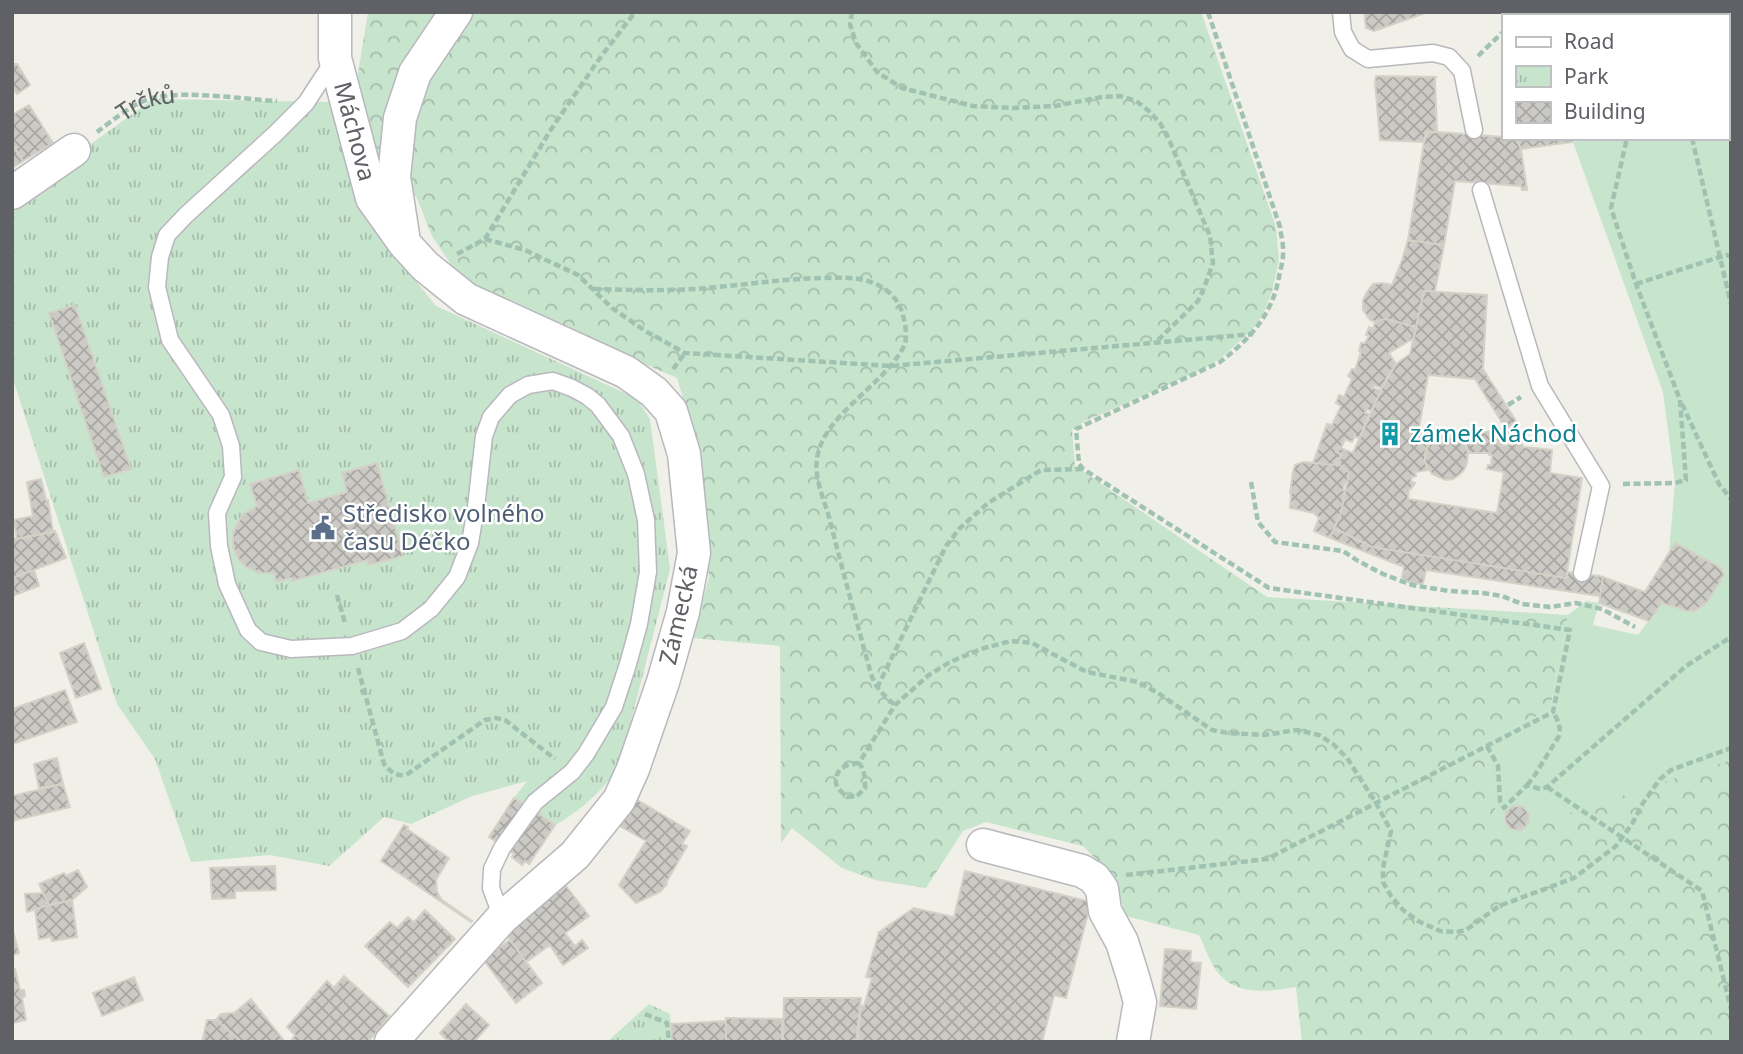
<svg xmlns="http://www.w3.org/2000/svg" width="1743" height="1054" viewBox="0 0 1743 1054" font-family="'Noto Sans',sans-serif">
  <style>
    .green { fill: #c7e4cd }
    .forest { fill: url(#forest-crowns) }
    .park { fill: url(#park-tufts) }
    .building { fill: url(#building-cross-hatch); stroke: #d4d2c7; stroke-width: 2; fill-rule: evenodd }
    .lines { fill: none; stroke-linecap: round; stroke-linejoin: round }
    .lane-casing { stroke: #b8b8bd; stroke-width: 19 }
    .street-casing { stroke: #b8b8bd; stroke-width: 35 }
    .path { stroke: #a0c2b1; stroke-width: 4.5; stroke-dasharray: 7 3.5; stroke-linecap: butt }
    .lane { stroke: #fff; stroke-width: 16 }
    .street { stroke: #fff; stroke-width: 32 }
    .path-bridge { stroke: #a0c2b1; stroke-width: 4.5; stroke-dasharray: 7 3.5; stroke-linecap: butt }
    .labels { text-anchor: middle; stroke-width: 5; stroke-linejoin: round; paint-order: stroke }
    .street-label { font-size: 24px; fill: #5f6166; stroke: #fff }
    .culture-label { font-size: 24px; fill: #0d838f; stroke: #fff; text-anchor: start }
    .service-label { font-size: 24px; fill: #4e5e75; stroke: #fff; text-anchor: start }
  </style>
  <defs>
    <pattern id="forest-crowns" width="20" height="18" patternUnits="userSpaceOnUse" patternTransform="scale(1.75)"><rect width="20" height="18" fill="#c7e4cd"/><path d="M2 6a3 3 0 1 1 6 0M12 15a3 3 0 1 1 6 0" fill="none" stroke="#a5bcaa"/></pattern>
    <pattern id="park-tufts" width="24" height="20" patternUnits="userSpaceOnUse" patternTransform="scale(1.75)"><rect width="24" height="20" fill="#c7e4cd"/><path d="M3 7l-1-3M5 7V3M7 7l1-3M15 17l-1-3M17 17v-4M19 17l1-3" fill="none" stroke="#a5bcaa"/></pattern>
    <pattern id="building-cross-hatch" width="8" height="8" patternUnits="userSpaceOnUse" patternTransform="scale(1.75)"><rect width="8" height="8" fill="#cbcac4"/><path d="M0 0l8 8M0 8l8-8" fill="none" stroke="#a8a7a3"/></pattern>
  </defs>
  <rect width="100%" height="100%" fill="#f0efe8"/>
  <path class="green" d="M1553,12H1731V760L1500,837L1483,743L1550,709L1568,615L1586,601L1599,603L1593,625L1638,635L1662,603C1671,606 1686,614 1695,611C1708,606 1717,586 1724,575L1721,568L1675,543L1669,552L1675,483L1663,392L1573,142L1598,138H1727V16H1553Z"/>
  <path class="forest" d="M368,12H1201L1276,227L1279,260L1272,292L1263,314L1252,330L1221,358L1202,370L1087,420L1072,429L1075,466L1267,597L1568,615L1550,709L1483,743L1500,836L1731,760V1042H1302L1296,987C1270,991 1239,997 1219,974C1210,963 1205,947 1199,935L1126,916L1114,878L1083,846L986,822L963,831L926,888L875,880L842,868L792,828L781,843L780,646L693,638L709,577L700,451L677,378L466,287L432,236L416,196L377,180L356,86Z"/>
  <path class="park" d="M153,99L330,102L369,224L436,306L627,394L639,402L650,419L670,569L621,760C610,786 579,812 555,825L514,798L527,781L472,796L411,824L384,817L329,866L270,855L191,862L155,759L117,704L12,376V201Z
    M649,1004L670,1014L672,1042H607Z"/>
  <path class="building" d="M1364,12H1428L1374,31L1366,28Z
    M12,64H17L30,85L17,94L12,87Z
    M1376,76L1436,77L1435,79L1437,132L1426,131L1424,142L1380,140L1375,82Z
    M29,105L53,143L23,161L12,144V115Z
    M1437,132L1516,138L1521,149L1527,190H1522L1521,186L1455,181L1444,245L1408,240L1424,142L1428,133Z
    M1516,138H1572L1573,142L1521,149Z
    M12,144L23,161L12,168Z
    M1408,240L1444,245L1435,291H1424L1416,327L1385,319L1375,322L1370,320L1363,310V300L1367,292L1373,284L1382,283L1392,285L1402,260Z
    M1424,291L1487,295L1483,369L1516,421L1523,447L1552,450L1550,473L1582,478L1566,578L1372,547L1334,528L1341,513L1349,472L1336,462L1342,455L1336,452L1338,447L1353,453L1386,379L1396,364L1410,354ZM1428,375L1475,379L1506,429L1515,427L1518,443L1500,446L1498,430L1460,437L1465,442L1468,453H1490L1489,455H1492L1491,465H1488L1487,469L1504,472L1497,513L1408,499L1409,489H1411L1412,487L1414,485L1415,483L1411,482L1412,476L1414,477L1416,476L1415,472L1428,470L1425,462L1427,448L1434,439L1442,435L1418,434Z
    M75,305L131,469L104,477L49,313Z
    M1385,319L1416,327L1414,338L1389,353L1396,364L1382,388L1374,385L1373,388L1381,391L1371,411L1367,409L1365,413L1369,414L1359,439L1355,436L1352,442L1345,439L1341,448L1338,447L1336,452L1342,455L1340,459H1338L1337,465L1313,463L1327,424L1332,425L1341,406L1336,403L1339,395L1344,397L1352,379L1348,376L1352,369L1355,370L1361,352L1359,351L1361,343H1365L1369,336L1366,335L1369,327L1373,329L1375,322Z
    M1515,427L1518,443L1500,446L1498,430Z
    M1442,435H1455L1460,437L1465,442L1468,450L1467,463L1464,470L1459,475L1453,479L1446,480L1432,474L1425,462V453L1428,445L1434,439Z
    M1303,462L1337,465L1336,462L1349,472L1347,484L1344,483L1343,490L1345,491L1341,513L1330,538L1314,531L1319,518L1314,513L1290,508L1291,493H1290L1293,472L1295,465Z
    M377,463L403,556L368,565L367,560L292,581L291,578L276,582L274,573H260L246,567L239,560L233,547V533L242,515L257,506L250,484L299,470L308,503L347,492L342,473Z
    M41,479L46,500H48L53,532L17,539L14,520L33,516L27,482Z
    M1334,528L1372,547L1566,578L1568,572L1599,576L1603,577L1600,596L1426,570L1423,583L1412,585L1402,577L1404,567L1330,538Z
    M55,531L66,558L12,578V538L17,539Z
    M1675,543L1721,568L1724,575L1707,602L1695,611H1687L1662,603L1649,621L1599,603L1603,577L1645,592Z
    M34,570L39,586L12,596V578Z
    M84,643L101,689L76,698L60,653Z
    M65,690L77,722L12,744V709Z
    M57,758L63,784L39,788L34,764Z
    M63,784L70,807L12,821V796Z
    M514,798L536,812L510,851L489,837Z
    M634,798L690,831L682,844L687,846L666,883L667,884L660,892L636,903L619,885L646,841L618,825Z
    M1505 818a12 12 0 1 1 24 0a12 12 0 1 1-24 0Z
    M536,812L555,825L529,864L525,861L522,865L512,857L514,854L510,851Z
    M404,825L408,827L407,829L449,858L436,880L437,892L442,900L472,921L471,922L381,861Z
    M275,866L276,890L235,891V898L212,899L210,868Z
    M78,870L87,887L72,900L49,905L39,884L64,873L66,876Z
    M965,871L1091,902L1066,998L1054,995L1042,1042H858L861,1005L864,1006L872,978L866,977L879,932L914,908L954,917Z
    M566,886L589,916L565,933L575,946L582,940L588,948L563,965L550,945L526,962L505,933Z
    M43,893L49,905L27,912L25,894Z
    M72,900L77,937L52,941L51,937L39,939L35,909Z
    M425,910L455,939L408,987L365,946L390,922L397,928L408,917L414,922Z
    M12,928L19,953L12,955Z
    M510,940L542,983L516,1003L483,959Z
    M1165,949L1191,951L1190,962L1201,963L1196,1009L1160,1006Z
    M15,969L20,990H24L25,996L22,998L26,1020L12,1023V970Z
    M344,976L389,1016L375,1034L367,1042H290L295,1035L287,1027L326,982L327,981L334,988Z
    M134,977L143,1000L102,1016L93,993Z
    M784,998H861L856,1042H783Z
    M251,999L285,1042H242L216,1020L221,1014L234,1013Z
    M466,1004L489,1025L474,1042H449L440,1033Z
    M726,1018L782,1019V1042H726Z
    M207,1020H216L242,1042H202Z
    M726,1021V1042H672L671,1024Z"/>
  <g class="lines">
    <g class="lane-casing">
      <path id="lane" d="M1341,12L1343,32L1352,49L1368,59L1433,53L1449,57L1462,71L1474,130
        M334,60L306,103L275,134L186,215L167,235L160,257L157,287L170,340L221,415L231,446L233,477L217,513L219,546L227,584L248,630L261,642L291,649L352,646L402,631L431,609L457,577L470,543L476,507L484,436L491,417L510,395L528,385L553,381L572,388L587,396L598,405L621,436L636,474L646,520L648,572L639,624L628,664L614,707L586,754L572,772L535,802L502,848L492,869L491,888L502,918
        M1481,190L1540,386L1601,486L1582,573"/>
    </g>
    <g class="street-casing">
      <g id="street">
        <path id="s2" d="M335,12V58L372,198L404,243L425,266L466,299L626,372L654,392L671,411L684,454L694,553L683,612L663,682L633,769L619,800L575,855L502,918L391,1042"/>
        <path d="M12,193L74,150"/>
        <path d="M403,235L394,177L400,118L415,73L456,12"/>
        <path d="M983,845L1082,871L1094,878L1102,889L1105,911L1122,942L1133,977L1140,1002L1133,1042"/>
      </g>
    </g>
    <g class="path">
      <path d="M852,12L850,24L856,43L877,72L902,88L973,106L1014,108L1055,106L1102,97L1120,96L1136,101L1149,111L1160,123L1170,142L1210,236L1213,263L1204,288L1198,301L1156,342"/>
      <path d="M1508,12L1510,16"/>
      <path d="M1516,16L1518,12"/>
      <path d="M1655,16V12"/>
      <path d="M1715,16L1716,12"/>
      <path d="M1478,56L1503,32"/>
      <path id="s1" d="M97,132C113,120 137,100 157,97C191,91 242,99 277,101"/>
      <path d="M1692,138L1731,304"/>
      <path d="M485,239L525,250L578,275L612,308L647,332L685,353L891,366L1253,334"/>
      <path d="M457,254L485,239L550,131L597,62L635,12"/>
      <path d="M1636,284L1726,255L1731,256"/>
      <path d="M594,289C628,290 661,291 695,289C737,286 779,279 821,278C834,278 846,277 859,279C878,282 896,293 902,312C905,323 909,338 903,348C882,387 822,416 817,459C814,480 825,501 830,521C843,572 857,623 871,674C876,688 883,695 895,705"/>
      <path d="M673,369L685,353"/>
      <path d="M1682,404L1719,484L1731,499"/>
      <path d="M1508,405L1521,397"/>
      <path d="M1251,482L1258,522L1275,542L1343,551L1358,561L1383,574L1412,585L1449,591L1483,593L1502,596L1522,604L1550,607L1576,603L1602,609L1635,627"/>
      <path d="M1623,484L1675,483L1686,480L1680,400L1636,284L1611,208L1627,138"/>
      <path d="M337,595L345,623"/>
      <path d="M358,668L384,764C391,772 395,776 406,775L485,720L496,718L505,720L555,759"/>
      <path d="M877,688L946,546L960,528L988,503L1041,470L1082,469"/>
      <path d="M1487,746L1498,766L1500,801L1504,808L1527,785L1540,789L1547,787L1686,666L1731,637"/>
      <path d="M859,763C848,763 834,769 836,783C837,789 843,793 847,797L857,796L865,788C865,778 865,771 859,763L895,705L929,675L950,662L981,649L1011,641L1032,643L1087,672L1138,682L1158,693L1212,730L1228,733L1264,735L1297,730L1319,735L1333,744L1347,758L1376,803L1391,831L1383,868V882L1391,896L1403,910L1418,921L1440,931L1456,932L1466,930L1499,906L1574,878L1616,846L1632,824L1643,803L1660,779L1671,770L1731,748"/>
      <path d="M1527,785L1533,778L1559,736C1561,726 1558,720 1553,712"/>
      <path d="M1126,875L1267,859L1553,712L1570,630L1269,588L1083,469L1079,464L1076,429L1220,362C1250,339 1272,315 1279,277C1280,270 1283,262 1283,255C1284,246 1281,236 1280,227L1208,12"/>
      <path d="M645,1014L667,1023L669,1042"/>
    </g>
    <use href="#lane" class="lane"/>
    <use href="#street" class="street"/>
    <path class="path-bridge" d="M1547,787L1702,891L1731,1009"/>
  </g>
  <defs>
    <g id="building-bare" transform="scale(1.89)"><path d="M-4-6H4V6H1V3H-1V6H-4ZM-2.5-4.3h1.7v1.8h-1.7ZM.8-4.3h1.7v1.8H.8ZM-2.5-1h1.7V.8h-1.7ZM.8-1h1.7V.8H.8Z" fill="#0f9aa8" stroke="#fff" stroke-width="2.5" paint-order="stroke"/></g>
    <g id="civic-bare" transform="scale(1.89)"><path d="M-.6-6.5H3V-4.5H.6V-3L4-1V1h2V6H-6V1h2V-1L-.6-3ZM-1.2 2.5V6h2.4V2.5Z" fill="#5c6f8a" stroke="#fff" stroke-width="2.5" paint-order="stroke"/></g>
  </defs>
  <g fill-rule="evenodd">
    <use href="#building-bare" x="1390" y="434"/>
    <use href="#civic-bare" x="323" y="528"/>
  </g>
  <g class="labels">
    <g class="street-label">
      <text dy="8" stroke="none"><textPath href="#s1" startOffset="58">Trčků</textPath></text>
      <text dy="8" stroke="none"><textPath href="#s2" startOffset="122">Máchova</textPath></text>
      <text transform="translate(679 615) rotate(-77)" y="8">Zámecká</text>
    </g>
    <g class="culture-label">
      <text x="1410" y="442">zámek Náchod</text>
    </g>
    <g class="service-label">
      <text x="343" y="522">Středisko volného<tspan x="343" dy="28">času Déčko</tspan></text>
    </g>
  </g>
  <rect width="1743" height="1054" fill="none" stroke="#5f6166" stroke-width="28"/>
  <rect x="1502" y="14" width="228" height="126" fill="#ffffff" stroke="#bfc0c2" stroke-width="2"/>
  <rect x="1516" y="37" width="35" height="10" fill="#ffffff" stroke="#bfc0c2" stroke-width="2"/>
  <text x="1564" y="49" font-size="21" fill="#5f6166">Road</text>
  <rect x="1516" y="66" width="35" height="21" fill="url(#park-tufts)" stroke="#bfc0c2" stroke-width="2"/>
  <text x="1564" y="84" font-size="21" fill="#5f6166">Park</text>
  <rect x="1516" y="102" width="35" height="21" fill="url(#building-cross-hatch)" stroke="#bfc0c2" stroke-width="2"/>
  <text x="1564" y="119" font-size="21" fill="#5f6166">Building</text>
</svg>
